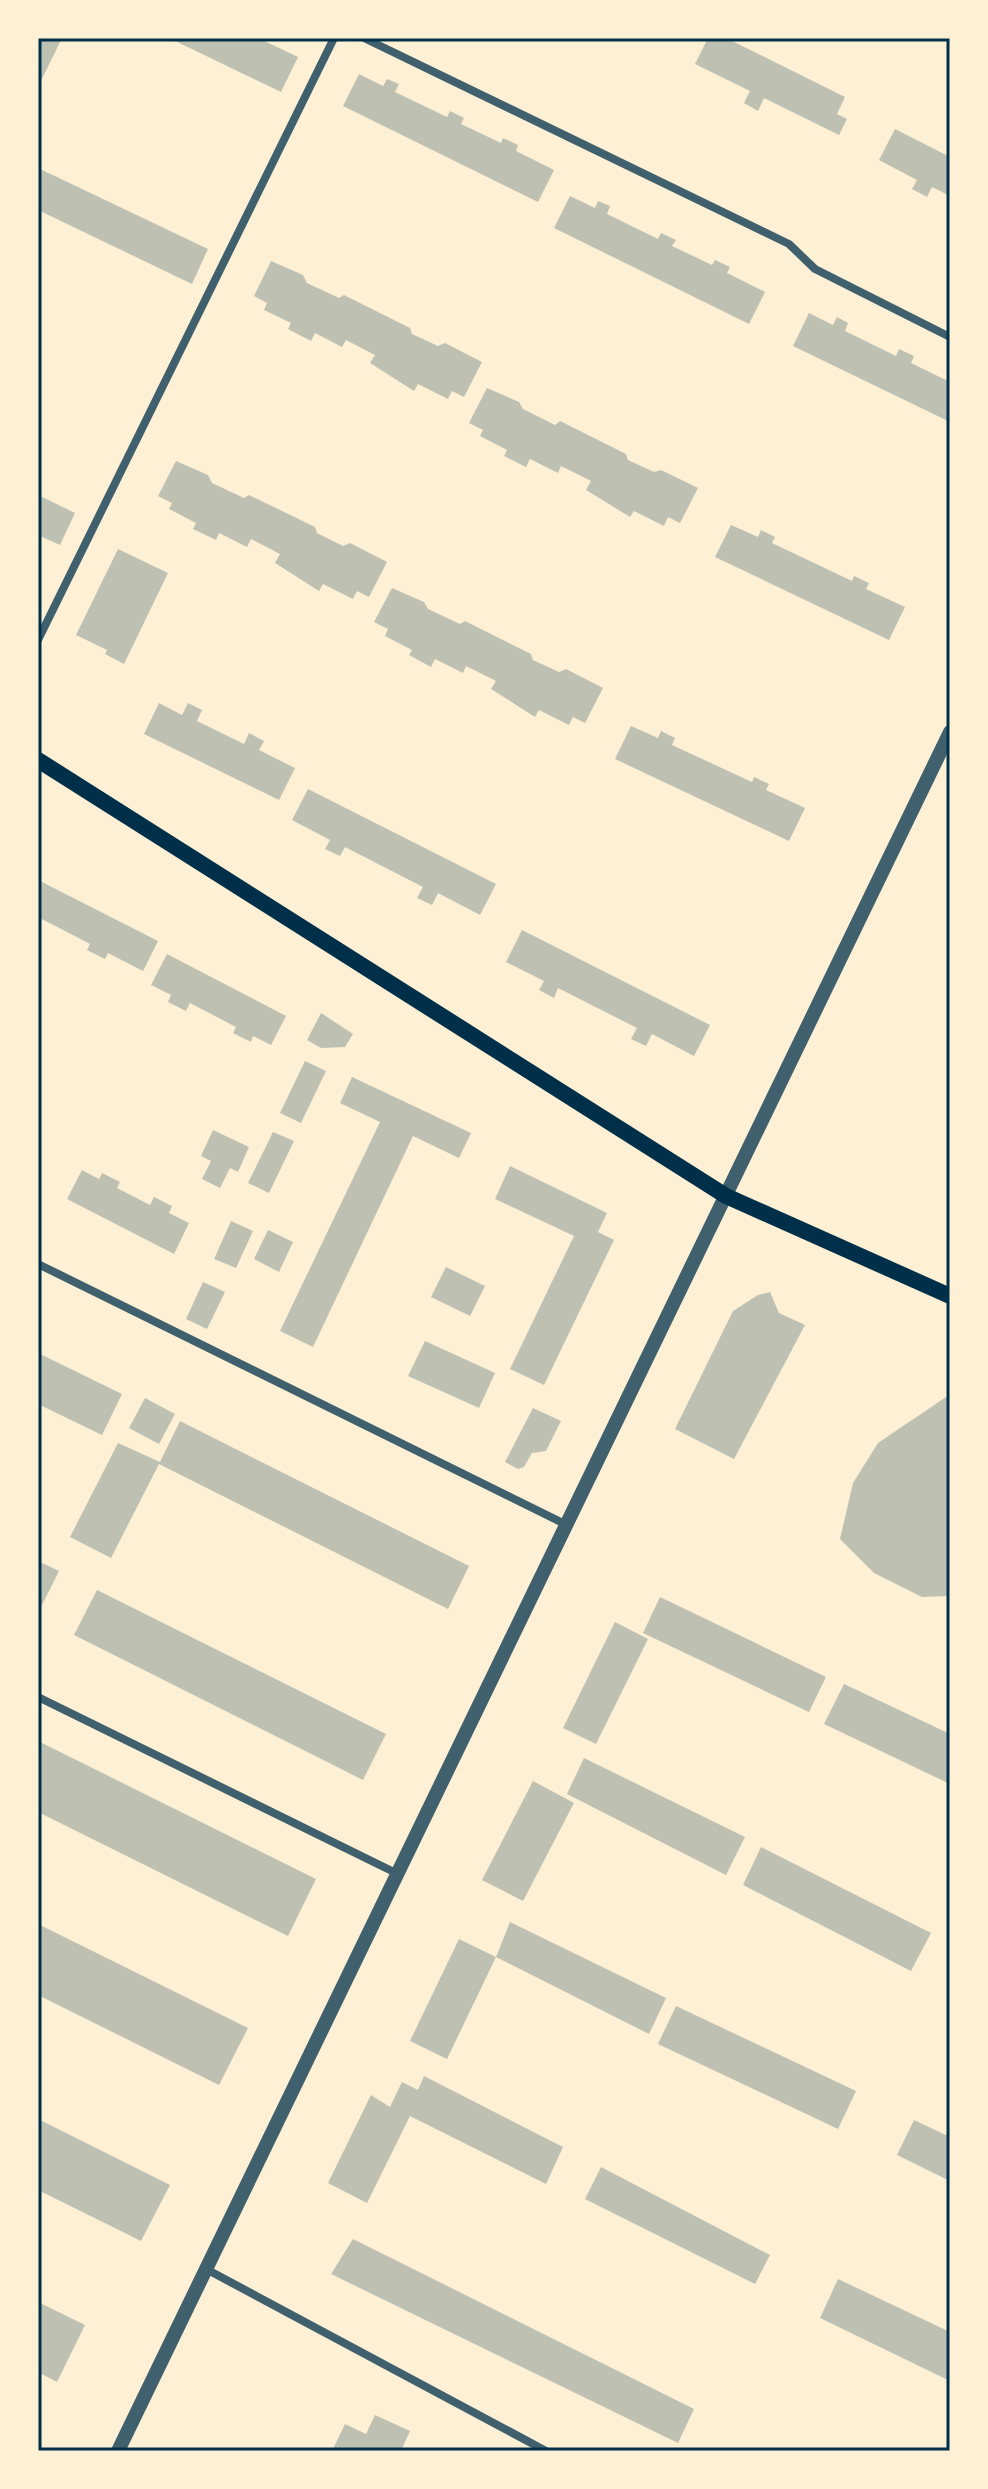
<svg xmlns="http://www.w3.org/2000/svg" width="988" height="2489" viewBox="0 0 988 2489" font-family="'PT Sans Narrow',sans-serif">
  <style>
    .building { fill: #bec0b2 }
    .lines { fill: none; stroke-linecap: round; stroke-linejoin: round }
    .minor { stroke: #3f606c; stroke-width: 8 }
    .tertiary { stroke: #3f606c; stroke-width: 14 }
    .secondary { stroke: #003049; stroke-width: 16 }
    .neatline { fill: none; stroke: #003049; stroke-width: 3 }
  </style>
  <rect width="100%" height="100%" fill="#fdf0d5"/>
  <path class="building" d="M38,38H62L38,87Z
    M169,38H258L298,57L281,92Z
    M708,38H726L845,97L837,114L847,119L839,135L764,98L758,111L744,103L750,91L695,64Z
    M359,74L383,86L387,79L399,84L395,92L447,117L450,111L464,118L461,124L501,143L503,138L518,145L516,151L554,170L538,202L343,106Z
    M895,129L950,157V196L932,187L927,197L912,189L917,180L879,160Z
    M38,168L208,249L192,284L38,210Z
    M570,196L595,208L598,201L610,206L607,214L658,239L661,233L676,240L672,246L712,265L715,260L730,267L727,273L765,292L749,324L554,228Z
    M271,261L303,275L307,283L339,298L344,295L410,328L412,334L438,346L445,343L482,362L464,397L452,391L448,399L418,384L414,391L370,363L375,355L346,340L342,347L315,333L311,341L288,329L291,323L264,310L267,303L254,296Z
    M809,313L833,325L837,317L848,323L845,331L896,356L899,349L914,356L911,363L950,382V422L793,346Z
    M487,388L519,402L523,409L555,425L560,421L626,454L628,460L654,472L661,470L698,488L680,523L668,517L664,526L634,511L630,517L586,490L591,481L561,466L558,473L530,459L526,467L504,456L507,450L480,436L483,430L469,423Z
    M176,461L208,475L212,483L244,498L249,495L315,527L317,533L343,546L350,543L387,562L369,597L357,591L353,599L323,584L319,591L275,563L280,554L251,539L247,547L219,533L216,540L193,529L196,523L169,509L172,503L158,496Z
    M38,495L75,513L60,545L38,535Z
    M731,525L758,537L761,530L775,537L772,543L852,581L854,576L869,583L866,589L905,607L889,640L715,557Z
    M118,549L168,573L124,664L105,654L107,650L76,635Z
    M392,588L424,602L428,609L460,624L465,621L531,654L533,660L559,672L566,669L603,688L585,723L573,717L569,725L539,710L535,717L491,689L496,681L466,666L463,673L435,659L431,667L409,655L412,650L385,636L388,629L374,622Z
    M159,703L182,715L188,703L202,710L197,721L244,744L249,733L264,741L259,750L295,768L279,800L144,734Z
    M631,726L658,738L661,731L675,738L672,745L752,782L754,777L769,784L766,790L805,808L789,841L615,759Z
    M308,789L496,884L480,915L438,893L432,905L417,898L423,887L345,847L340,856L325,849L330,840L292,820Z
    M38,880L158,941L143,971L108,953L105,959L87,950L90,944L42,919L38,927Z
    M522,930L710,1025L694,1056L652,1034L646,1046L631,1039L637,1028L558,988L554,998L539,990L544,981L506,962Z
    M167,954L286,1016L271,1045L253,1036L251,1042L233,1033L236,1027L190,1003L186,1011L168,1002L171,995L151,985Z
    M321,1013L353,1034L345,1047L321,1048L307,1040Z
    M305,1061L326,1071L301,1123L280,1113Z
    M352,1077L471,1133L459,1158L413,1136L313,1347L280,1331L380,1122L340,1103Z
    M213,1130L249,1147L238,1172L230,1168L220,1188L202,1179L211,1161L201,1156Z
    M273,1132L294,1141L269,1193L248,1183Z
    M510,1166L607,1213L598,1232L614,1240L544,1385L510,1369L574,1236L495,1199Z
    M82,1170L99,1179L102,1173L120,1182L117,1188L150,1205L154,1197L172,1206L169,1213L189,1223L174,1254L67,1199Z
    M231,1221L253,1231L236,1268L214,1259Z
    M268,1230L293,1242L279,1272L254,1259Z
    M446,1267L485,1286L470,1316L431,1297Z
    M203,1282L225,1292L207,1329L186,1319Z
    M770,1292L779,1313L805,1325L734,1459L675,1429L733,1311L758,1295Z
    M425,1341L495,1373L479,1408L408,1376Z
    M38,1353L122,1394L102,1435L38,1404Z
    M946,1397H950V1596L922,1597L874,1573L840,1539L853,1483L878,1443Z
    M145,1398L175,1414L159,1444L129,1428Z
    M533,1408L561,1421L546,1451L532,1453L524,1467L518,1469L505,1462Z
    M180,1421L469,1566L448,1609L159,1464L111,1558L70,1537L118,1443L160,1462Z
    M38,1561L59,1571L38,1613Z
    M97,1590L386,1734L363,1780L74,1635Z
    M660,1597L826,1677L809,1712L643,1633Z
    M615,1622L648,1639L596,1744L563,1728Z
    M844,1684L950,1734V1784L824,1724Z
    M38,1741L316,1879L288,1936L38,1812Z
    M584,1758L745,1837L726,1875L567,1794Z
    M533,1781L574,1803L523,1901L482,1880Z
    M761,1847L931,1933L911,1971L743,1885Z
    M510,1922L666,1998L649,2034L496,1957L447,2059L410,2041L459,1939L496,1957Z
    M38,1924L248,2028L219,2085L38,1995Z
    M676,2006L856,2091L838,2129L658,2044Z
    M424,2076L563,2147L546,2184L410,2116L367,2203L328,2183L371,2095L390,2107L402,2082L418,2090Z
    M38,2119L170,2185L141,2241L38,2190Z
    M914,2120L950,2137V2181L897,2155Z
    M601,2167L770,2255L755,2284L585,2199Z
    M353,2239L694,2409L678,2443L331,2274Z
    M838,2279L950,2332V2381L820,2318Z
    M38,2302L85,2325L57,2382L38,2372Z
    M375,2415L410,2431L401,2451H332L345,2424L366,2434Z"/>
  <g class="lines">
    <path class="minor" d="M364,38L789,244L815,269L950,337
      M38,640L334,38
      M38,1264L567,1525
      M38,1697L398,1874
      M206,2269L546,2451"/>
    <path class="tertiary" d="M118,2451L950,732"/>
    <path class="secondary" d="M38,760L726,1196L950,1296"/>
  </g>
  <rect width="988" height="2489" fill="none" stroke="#fdf0d5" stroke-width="80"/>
  <rect x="40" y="40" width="908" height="2409" class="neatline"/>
</svg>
